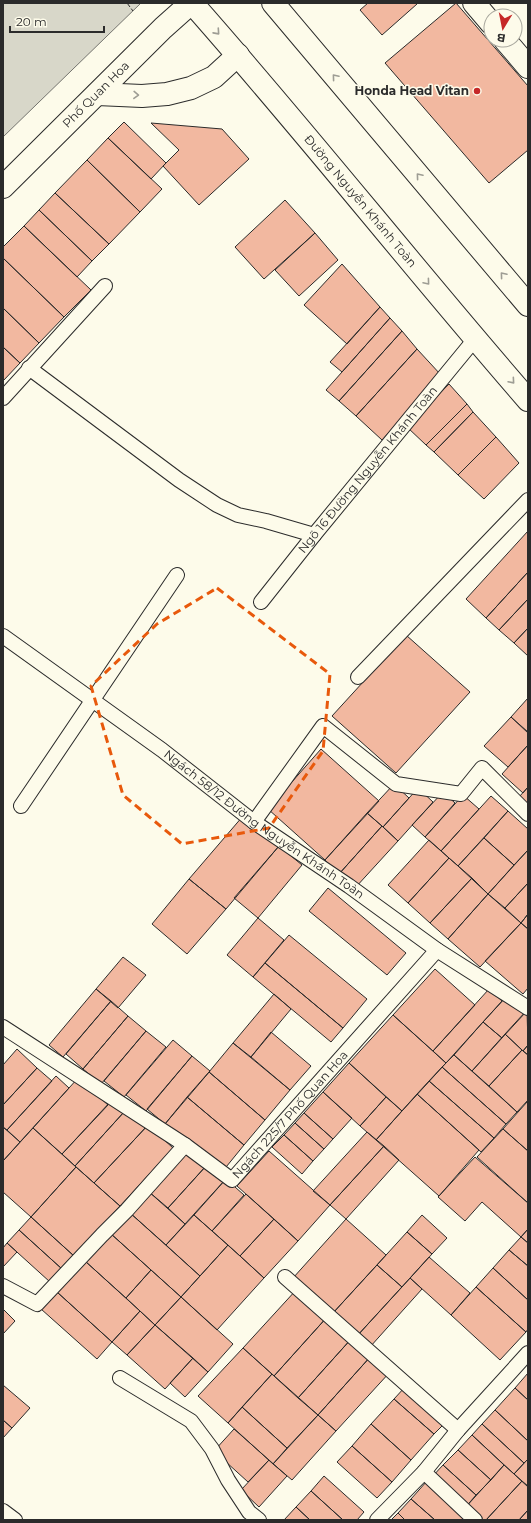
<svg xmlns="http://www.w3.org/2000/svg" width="531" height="1523" viewBox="0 0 531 1523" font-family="Montserrat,sans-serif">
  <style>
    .water { fill: #d8d7c9; stroke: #74746e }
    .building { fill: #f2b8a0; stroke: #2b2b2b }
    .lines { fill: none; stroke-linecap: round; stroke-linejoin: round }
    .service-casing { stroke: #2b2b2b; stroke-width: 16 }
    .minor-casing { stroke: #2b2b2b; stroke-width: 24 }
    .secondary-casing { stroke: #2b2b2b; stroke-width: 24 }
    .service { stroke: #fdfbea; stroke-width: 14 }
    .minor { stroke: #fdfbea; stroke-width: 22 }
    .secondary { stroke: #fdfbea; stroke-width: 22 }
    .fence { stroke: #2b2b2b; stroke-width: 1; stroke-dasharray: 5 2; stroke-linecap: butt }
    .oneway { stroke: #9e9d94 }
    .marked { fill: none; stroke: #e8590c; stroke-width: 3; stroke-dasharray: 8 5; stroke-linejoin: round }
    .poi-dot { fill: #c62828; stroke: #fdfbea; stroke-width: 1.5 }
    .labels { text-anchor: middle; stroke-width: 3; stroke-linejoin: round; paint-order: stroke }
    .poi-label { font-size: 12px; font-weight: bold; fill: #2b2b2b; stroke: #fdfbea; text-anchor: end }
    .street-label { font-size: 12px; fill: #2b2b2b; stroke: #fdfbea }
  </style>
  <rect width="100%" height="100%" fill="#fdfbea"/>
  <path class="water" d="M3,3H141L3,137Z"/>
  <path class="building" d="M368,3H416L417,4L382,35L360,10Z
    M456,3L528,86V150L489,183L385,63Z
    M124,122L166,163L151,179L108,138Z
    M151,123L222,129L249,159L199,205L163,166L179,150Z
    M108,138L162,189L140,212L87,160Z
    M87,160L140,212L109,244L55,193Z
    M55,193L109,244L92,261L39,210Z
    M285,200L315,233L264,279L235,247Z
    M39,210L92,261L77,277L24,226Z
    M24,226L91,290L64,317L3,258V247Z
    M315,233L338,260L299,296L275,270Z
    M3,258L64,317L39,343L3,308Z
    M342,264L380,307L347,344L304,305Z
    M380,307L390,318L342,372L330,362Z
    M3,308L39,343L20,363L3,347Z
    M390,318L402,331L339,401L326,390Z
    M402,331L417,349L356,416L339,401Z
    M3,347L20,363L3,381Z
    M417,349L441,375L382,440L356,416Z
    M449,384L467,404L426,445L407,427Z
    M467,404L473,412L434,452L426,445Z
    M473,412L496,437L458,475L434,452Z
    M496,437L519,463L484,499L458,475Z
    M528,531V572L486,618L466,599Z
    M528,572V599L499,630L486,618Z
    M528,599V628L514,643L499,630Z
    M528,628V656L514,643Z
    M406,635L470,692L396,773L332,716Z
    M528,698V733L511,717Z
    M511,717L528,732V745L508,767L484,746Z
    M528,745V787L523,793L502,774Z
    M321,749L379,801L325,860L268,809Z
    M394,784L409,798L383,827L367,813Z
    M528,787V805L519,797Z
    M418,788L433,802L398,841L383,827Z
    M443,792L455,803L425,837L412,825Z
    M463,795L479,809L441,851L425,837Z
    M491,796L508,811L458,866L441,851Z
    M508,811L528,829V850L514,865L484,838Z
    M367,813L382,826L339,874L325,860Z
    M243,816L279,846L226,909L189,879Z
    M382,826L398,841L355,888L339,874Z
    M484,838L514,865L488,894L458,866Z
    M429,840L449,858L408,903L388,885Z
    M279,846L302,865L258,918L234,898Z
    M528,850V883L505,908L488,894Z
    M449,858L472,878L430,923L408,903Z
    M472,878L488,894L448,939L430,923Z
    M189,879L226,909L187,954L152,924Z
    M528,883V914L521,923L505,908Z
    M328,888L406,953L387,975L309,911Z
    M488,894L521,923L480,967L448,939Z
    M528,914V929L521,923Z
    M258,918L284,940L253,977L227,955Z
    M521,923L528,929V988L523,994L485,961Z
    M289,935L367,999L343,1028L265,963Z
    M123,957L146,975L118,1008L96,989Z
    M265,963L343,1028L331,1042L253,977Z
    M435,969L475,1005L433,1051L393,1015Z
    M96,989L111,1001L63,1057L49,1045Z
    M489,989L502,1001L446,1063L433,1051Z
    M274,994L291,1009L251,1057L233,1043Z
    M507,996L525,1013L502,1038L483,1022Z
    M111,1001L128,1016L83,1069L66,1054Z
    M527,1010L528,1045L523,1051L505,1034Z
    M393,1015L446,1063L402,1111L349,1063Z
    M128,1016L146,1031L101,1084L83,1069Z
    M483,1022L502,1038L472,1071L454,1055Z
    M146,1031L166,1047L124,1097L104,1081Z
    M271,1032L311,1066L290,1090L251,1057Z
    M505,1034L522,1050L489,1086L472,1071Z
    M173,1040L192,1056L146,1111L126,1095Z
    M233,1043L290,1090L265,1120L209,1072Z
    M528,1045V1055L523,1051Z
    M17,1049L37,1068L3,1105V1065Z
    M522,1050L528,1055V1100L517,1112L489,1086Z
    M454,1055L517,1112L506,1124L442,1067Z
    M192,1056L210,1071L165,1124L147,1109Z
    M349,1063L386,1097L360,1126L323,1092Z
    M442,1067L506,1124L494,1138L429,1081Z
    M37,1068L52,1081L7,1130L3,1127V1105Z
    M209,1072L265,1120L244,1145L187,1097Z
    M56,1076L69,1088L20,1142L7,1130Z
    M78,1078L108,1105L62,1154L33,1128Z
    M429,1081L494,1138L481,1152L417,1094Z
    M323,1092L352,1118L333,1139L304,1113Z
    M417,1094L479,1150L439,1196L376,1140Z
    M187,1097L244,1145L222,1172L165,1124Z
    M386,1097L402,1111L376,1140L360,1126Z
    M111,1101L124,1112L75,1166L62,1154Z
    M527,1102L528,1103V1151L503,1129Z
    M124,1112L148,1125L94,1183L75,1166Z
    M304,1113L333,1139L324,1149L295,1123Z
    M295,1123L324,1149L313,1161L284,1135Z
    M148,1125L173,1148L120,1206L94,1183Z
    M3,1127L20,1142L3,1161Z
    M33,1128L76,1167L31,1217L3,1192V1161Z
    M503,1129L528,1151V1203L477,1157Z
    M367,1132L384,1146L330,1205L313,1191Z
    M284,1135L313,1161L302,1174L272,1147Z
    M384,1146L399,1160L346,1219L330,1205Z
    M186,1150L205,1167L168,1208L148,1191Z
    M269,1151L330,1205L298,1241L237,1186Z
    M475,1157L528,1203V1229L521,1237L482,1202L465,1221L438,1197Z
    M207,1165L224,1181L185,1224L168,1208Z
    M76,1167L120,1206L74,1256L31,1217Z
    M226,1179L244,1195L212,1231L194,1215Z
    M148,1191L185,1224L166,1245L129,1212Z
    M246,1194L274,1219L240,1256L212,1231Z
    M129,1212L200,1276L181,1297L110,1233Z
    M194,1215L228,1245L200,1276L166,1245Z
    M422,1215L447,1238L432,1254L407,1232Z
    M31,1217L74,1256L62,1269L19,1230Z
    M274,1219L298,1241L264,1278L240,1256Z
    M346,1219L386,1255L333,1313L293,1278Z
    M528,1229V1243L521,1237Z
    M19,1230L62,1269L50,1282L7,1243Z
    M407,1232L432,1254L402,1287L377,1265Z
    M110,1233L151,1270L126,1298L85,1261Z
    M521,1237L528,1243V1266L509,1250Z
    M7,1243L17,1252L3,1267V1248Z
    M228,1245L264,1278L217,1330L181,1297Z
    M509,1250L528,1266V1300L493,1268Z
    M429,1257L470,1293L451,1315L410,1278Z
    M85,1261L140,1311L112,1342L57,1292Z
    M377,1265L402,1287L357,1336L333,1313Z
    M493,1268L528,1300V1329L526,1332L476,1287Z
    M151,1270L181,1297L155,1325L126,1298Z
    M410,1278L422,1289L370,1347L357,1336Z
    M476,1287L526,1332L500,1360L451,1315Z
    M297,1289L328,1316L274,1376L243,1348Z
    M57,1292L112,1342L97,1359L41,1309Z
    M181,1297L233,1344L208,1372L155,1325Z
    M3,1309L15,1321L3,1334Z
    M140,1311L155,1325L127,1355L112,1342Z
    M328,1316L352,1338L298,1398L274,1376Z
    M155,1325L193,1358L165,1389L127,1355Z
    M352,1338L371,1356L318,1415L298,1398Z
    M243,1348L272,1374L228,1423L198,1396Z
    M371,1356L390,1372L336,1431L318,1415Z
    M193,1358L208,1372L185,1397L170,1383Z
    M528,1373V1400L515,1388Z
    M272,1374L318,1415L287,1448L242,1407Z
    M3,1385L30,1408L12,1428L3,1420Z
    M405,1387L445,1423L434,1434L394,1399Z
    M515,1388L528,1400V1441L495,1410Z
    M394,1399L434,1434L411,1460L371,1424Z
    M242,1407L287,1448L273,1464L228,1423Z
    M495,1410L528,1441V1459L524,1463L482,1424Z
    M318,1415L336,1431L292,1480L273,1464Z
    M3,1420L12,1428L3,1438Z
    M371,1424L411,1460L392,1482L352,1446Z
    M482,1424L524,1463L514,1474L472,1435Z
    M234,1429L269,1460L248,1482L214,1451Z
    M472,1435L504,1465L491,1480L458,1450Z
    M352,1446L392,1482L377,1498L337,1462Z
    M458,1450L491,1480L476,1495L443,1465Z
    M528,1459V1487L514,1474Z
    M269,1460L287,1476L259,1507L241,1490Z
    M443,1465L476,1495L464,1509L431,1478Z
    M504,1465L522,1481L486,1520H477L464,1509Z
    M324,1476L364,1512L357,1520H343L311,1491Z
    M427,1481L469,1520H435L411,1499Z
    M522,1481L528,1486V1510L519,1520H486Z
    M311,1491L343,1520H310L296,1507Z
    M411,1499L435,1520H405L398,1513Z
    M296,1507L310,1520H284Z
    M528,1510V1520H519Z
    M398,1513L405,1520H391Z"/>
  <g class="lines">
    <g class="service-casing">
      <g id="service">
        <path d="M29,368L179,480L217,505L238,515L266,521L314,535"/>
        <path d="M3,398L105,286"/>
        <path id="s1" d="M261,602L314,535L475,339"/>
        <path id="s2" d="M3,636L162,750L254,822L349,886L437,950L528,1008"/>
        <path d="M358,677L528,500"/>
        <path d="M21,806L177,575"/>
        <path d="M254,822L323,726L396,784L461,794L482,768L528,814"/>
        <path id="s3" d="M3,1027L185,1145L232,1180L437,950"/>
        <path d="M285,1277L458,1430"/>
        <path d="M3,1286L37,1304L102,1235L127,1210L185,1145"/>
        <path d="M120,1378L191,1421L212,1449L228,1480L249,1512L259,1520"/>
        <path d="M424,1472L475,1520"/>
        <path d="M3,1511L15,1520"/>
        <path d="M377,1520L424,1472L458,1430L528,1353"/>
      </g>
    </g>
    <g class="minor-casing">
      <path id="minor" d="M474,3L491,23
        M505,40L528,67"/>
    </g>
    <g class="secondary-casing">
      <g id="secondary">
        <path id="s4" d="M192,3C307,133 414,269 528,400"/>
        <path d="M273,3L528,305"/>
        <path d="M97,94L142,96L167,94L191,88L214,77L238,55"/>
        <path id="s5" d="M3,187L163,28L191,3"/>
      </g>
    </g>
    <use href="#service" class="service"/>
    <use href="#minor" class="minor"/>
    <use href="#secondary" class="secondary"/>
    <path class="fence" d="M127,3L133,11"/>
  </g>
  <defs><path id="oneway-chevron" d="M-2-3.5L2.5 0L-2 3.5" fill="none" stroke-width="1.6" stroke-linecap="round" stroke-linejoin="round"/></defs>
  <g class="oneway">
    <use href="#oneway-chevron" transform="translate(217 32) rotate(48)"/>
    <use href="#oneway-chevron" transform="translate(335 77) rotate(-130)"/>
    <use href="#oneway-chevron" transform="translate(136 95) rotate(2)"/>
    <use href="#oneway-chevron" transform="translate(419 176) rotate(-130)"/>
    <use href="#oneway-chevron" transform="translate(503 275) rotate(-130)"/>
    <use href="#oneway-chevron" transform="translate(427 282) rotate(50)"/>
    <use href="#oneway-chevron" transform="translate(512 381) rotate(49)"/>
  </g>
  <path class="marked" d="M217,588L330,674L323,751L269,828L182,844L123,795L91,686L157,624Z"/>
  <circle class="poi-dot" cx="477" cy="91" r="4"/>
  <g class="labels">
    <g class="poi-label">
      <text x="469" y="95">Honda Head Vitan</text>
    </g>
    <g class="street-label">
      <text dy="4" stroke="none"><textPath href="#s5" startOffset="131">Phố Quan Hoa</textPath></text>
      <text dy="4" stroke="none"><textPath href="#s4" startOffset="260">Đường Nguyễn Khánh Toàn</textPath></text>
      <text dy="4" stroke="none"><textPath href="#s1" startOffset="170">Ngõ 16 Đường Nguyễn Khánh Toàn</textPath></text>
      <text dy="4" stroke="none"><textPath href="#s2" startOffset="322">Ngách 58/12 Đường Nguyễn Khánh Toàn</textPath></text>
      <text dy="4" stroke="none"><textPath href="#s3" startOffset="363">Ngách 225/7 Phố Quan Hoa</textPath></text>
    </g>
  </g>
  <rect width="531" height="1523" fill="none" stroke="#2b2b2b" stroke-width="8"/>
  <g transform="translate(503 28) rotate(190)"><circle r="19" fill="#fdfbea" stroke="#a9a89e"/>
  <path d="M0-3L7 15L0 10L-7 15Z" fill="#c62828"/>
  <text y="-6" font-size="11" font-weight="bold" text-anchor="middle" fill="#2b2b2b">B</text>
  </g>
  <path d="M10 26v6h94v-6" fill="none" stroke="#2b2b2b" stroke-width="2"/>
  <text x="16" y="26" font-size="12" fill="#2b2b2b" stroke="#fdfbea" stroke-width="3" paint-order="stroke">20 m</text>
</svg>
